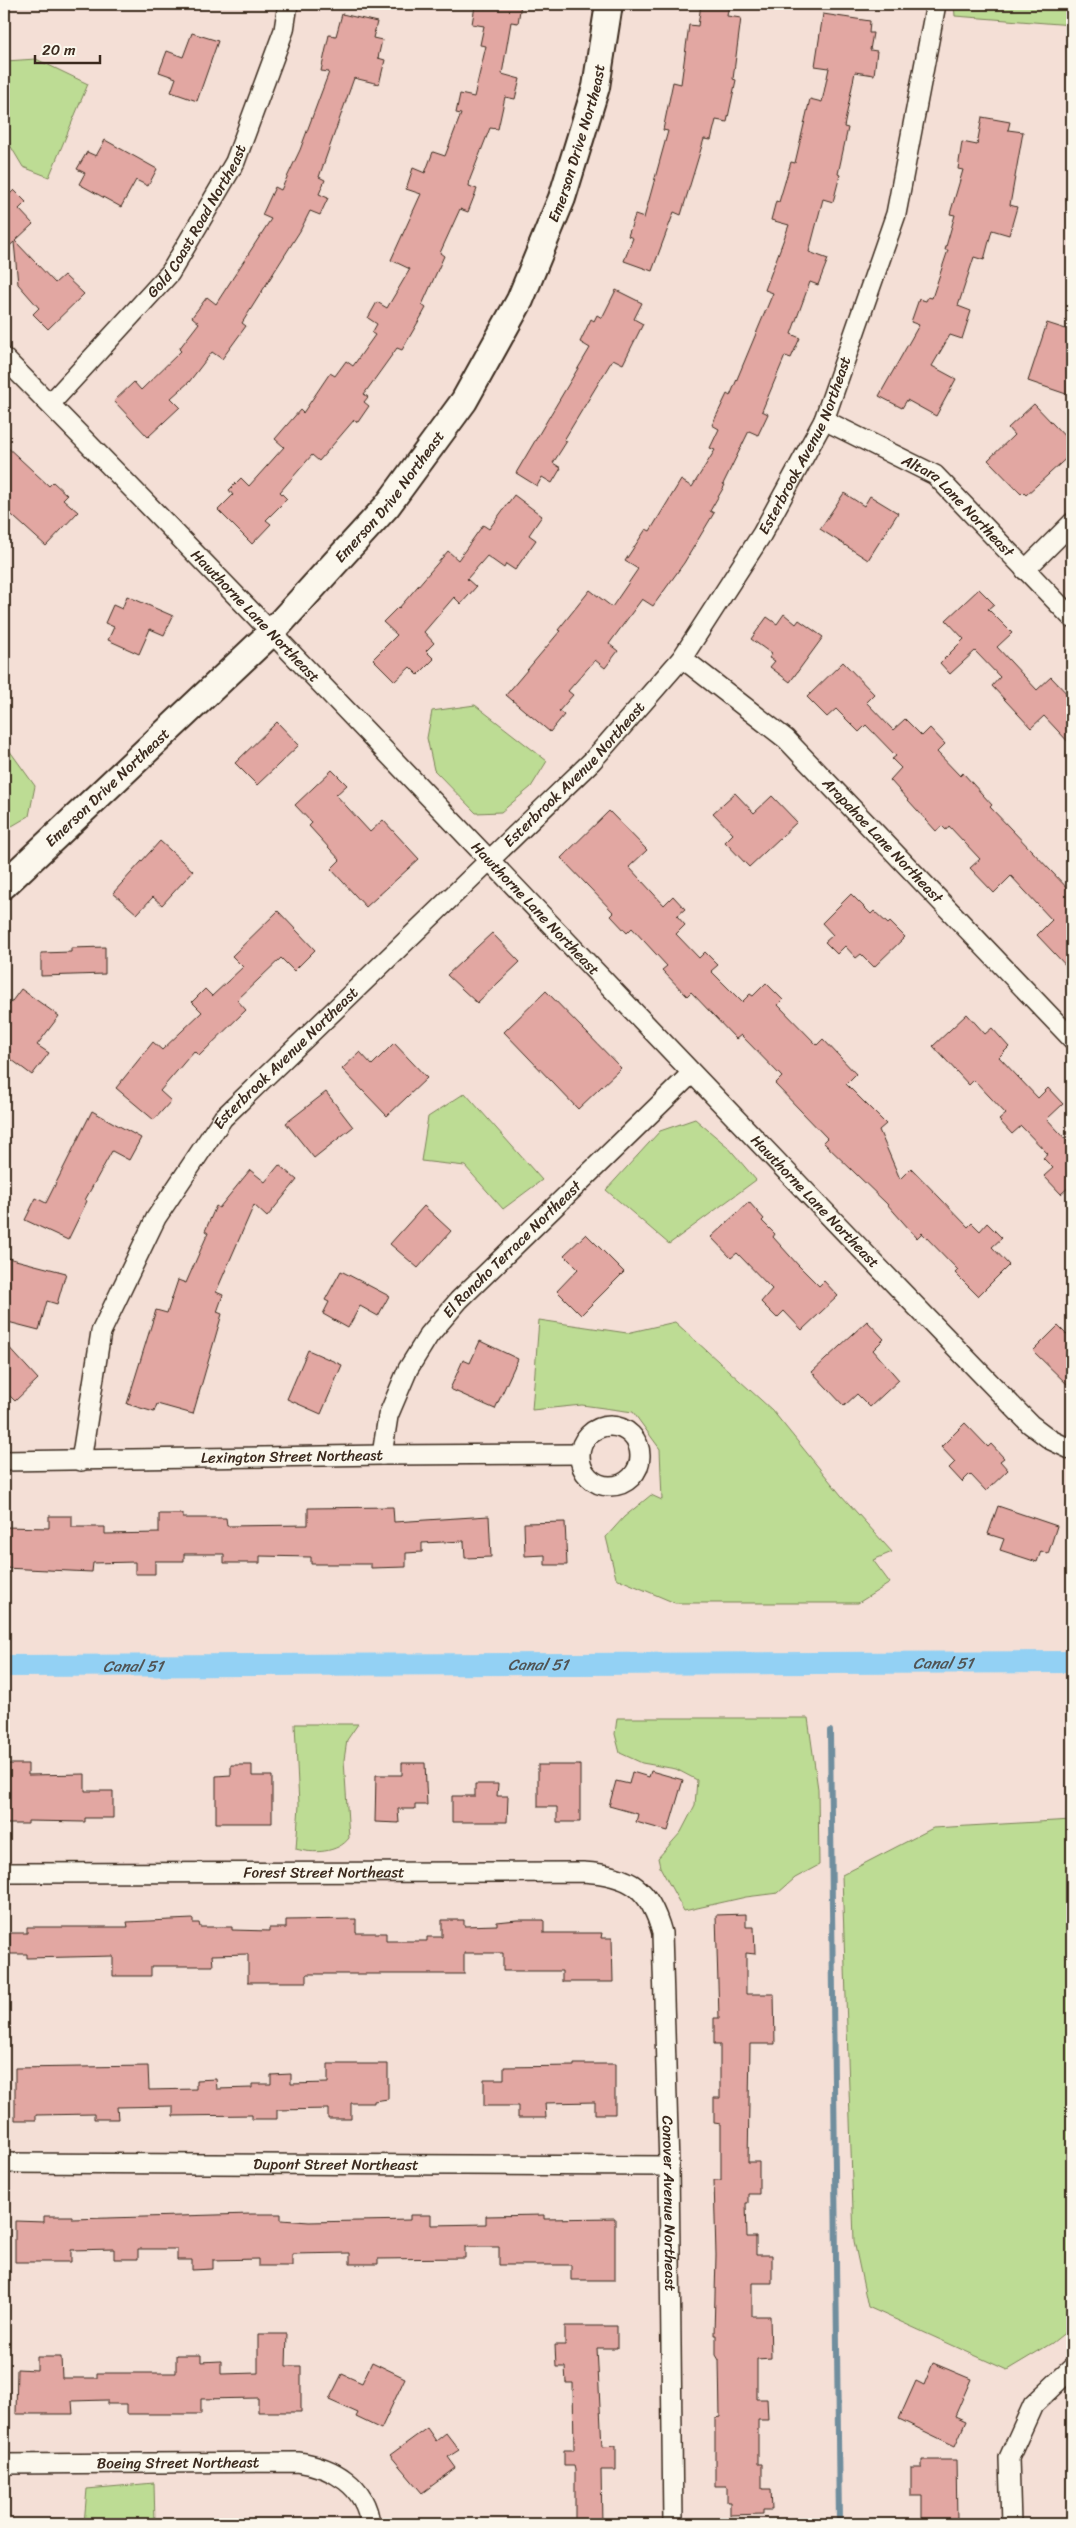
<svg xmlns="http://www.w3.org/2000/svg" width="1076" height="2528" viewBox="0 0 1076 2528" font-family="Sriracha,sans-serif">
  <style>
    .green { fill: #bddc94; stroke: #7c8359 }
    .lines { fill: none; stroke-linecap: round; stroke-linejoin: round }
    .stream { stroke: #708e9e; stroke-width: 6 }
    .canal { stroke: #93d1f4; stroke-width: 22 }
    .building { fill: #e2a7a2; stroke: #3b2a1e }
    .street-casing { stroke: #3b2a1e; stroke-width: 22 }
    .secondary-casing { stroke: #3b2a1e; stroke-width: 30 }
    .street { stroke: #fbf7ec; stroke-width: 19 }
    .secondary { stroke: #fbf7ec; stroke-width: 26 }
    .labels { text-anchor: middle; stroke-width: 4; stroke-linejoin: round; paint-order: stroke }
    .street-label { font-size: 15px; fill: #3b2a1e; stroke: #fbf7ec }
    .water-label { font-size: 16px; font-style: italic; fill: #515454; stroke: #fbf7ec }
  </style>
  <rect width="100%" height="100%" fill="#f4dfd6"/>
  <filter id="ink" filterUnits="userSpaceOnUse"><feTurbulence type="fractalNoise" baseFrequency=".02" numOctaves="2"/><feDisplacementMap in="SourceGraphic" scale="10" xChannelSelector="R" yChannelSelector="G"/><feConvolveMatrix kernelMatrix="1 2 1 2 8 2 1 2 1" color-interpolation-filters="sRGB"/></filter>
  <g filter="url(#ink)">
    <path class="green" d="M954,4H1072V25L955,16Z
      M36,59L88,84L49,177L23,167L4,135V68L6,61Z
      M475,705L547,761L531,787L501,812L476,813L434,770L427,738L432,711Z
      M4,743L35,786L29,816L7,829L4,826Z
      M465,1093L542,1180L503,1209L465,1166L421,1161L428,1117Z
      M695,1119L728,1147L756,1180L669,1244L606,1190L660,1131Z
      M539,1320L627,1333L675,1322L772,1410L841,1495L892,1552L873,1560L890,1583L858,1603H675L616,1578L606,1537L624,1517L651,1495L662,1500L660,1449L633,1412L582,1405L532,1410Z
      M617,1718H808L818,1789L819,1865L795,1878L778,1893L746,1897L684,1911L660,1867L658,1858L681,1832L695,1805L697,1780L676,1769L642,1763L620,1753L615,1734Z
      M295,1724H358L347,1740L344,1760L349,1838C338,1853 313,1854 296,1849L299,1805Z
      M1072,1820V2327L1052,2343L1007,2370L868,2307L854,2241L842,1875L933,1828Z
      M154,2483L155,2524H84L87,2489Z"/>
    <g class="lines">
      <path class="stream" d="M830,1731L839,2524"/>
      <path class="canal" id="s1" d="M4,1666L1072,1662"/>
    </g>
    <path class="building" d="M487,4H521L518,23L511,22L502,74L520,79L515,99L505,97L498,129L490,128L470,179L469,186L477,189L468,212L460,209L440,253L444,256L422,305L426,308L421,317L402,350L397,348L364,394L368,397L364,402L369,406L358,422L354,420L319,461L312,455L280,492L287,499L266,520L271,524L252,544L218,510L233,495L229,490L241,478L249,486L284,447L275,439L300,410L303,413L330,373L335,376L346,361L353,366L375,335L372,333L377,324L368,318L377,302L387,308L410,269L391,260L421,194L406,189L413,168L425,173L433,152L445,156L461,114L456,113L460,94L474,97L486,46L480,45L484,26L472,24L475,6L486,8Z
      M701,4H729L727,16L741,18L733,79L736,80L727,122L716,120L711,140L704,139L681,215L674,212L652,271L624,261L633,238L628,236L635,215L644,218L668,131L663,130L673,82L681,84L689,25L698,26Z
      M342,14L377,22L373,38L382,40L378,58L385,60L379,84L354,78L319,177L325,180L319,194L328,198L320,215L310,211L300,231L242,323L246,326L222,359L212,352L189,382L171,398L180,407L148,437L114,401L134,382L141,390L181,351L179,349L199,323L192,317L207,297L216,304L271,219L262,215L275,187L281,190L300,150L329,72L321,71L329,35L336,36Z
      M823,14L870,21L869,33H873L870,50L877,51L874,75L855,72L844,127L848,128L838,174L840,175L833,202L823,199L809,252L828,259L818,285L810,282L791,334L800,338L791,358L785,356L762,411L768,414L758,435L749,431L723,484L725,485L710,511L714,513L684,563L653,606L642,599L609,644L618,651L605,668L595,660L568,691L573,695L559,711L564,715L550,732L506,695L560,631L558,630L590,590L612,607L638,569L625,561L646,529L650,531L681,480L692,487L715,450L710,448L719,429L712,425L727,394L730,396L773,293L765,290L789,225L771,220L776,201L779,202L791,162L795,163L810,99L822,102L829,68L815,66Z
      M192,33L218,41L197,101L171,92L176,78L159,72L167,51L183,57Z
      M982,117L1010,122L1008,130L1023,132L1010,205L1017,207L1009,235L992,230L984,260L974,257L958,306L971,311L962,339L950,335L932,366L956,379L936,416L907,400L902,408L879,396L919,325L911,322L919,299L926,301L928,297L932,298L948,250H945L955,215L950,214L963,170L958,169L962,142L977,145Z
      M105,140L157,169L148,186L136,180L121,207L79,184L85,173L77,169L87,152L96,156Z
      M14,190L26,202L19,209L33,224L15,241L55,283L64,275L84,294L48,329L33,314L39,308L18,284L14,242L4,251V194L7,197Z
      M616,290L642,303L634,319L643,324L623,364L613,359L564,440L567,441L553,463L561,468L552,483L542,477L537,486L516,473L590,348L580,342L591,319L594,321L597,315L602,318Z
      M1047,323L1072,331V396L1028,381Z
      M1034,404L1072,444V453L1026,495L1023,492L1021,494L988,460L1014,435L1008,428Z
      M4,444L49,486L53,482L67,495L63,499L78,512L46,546L4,508Z
      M844,493L864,506L870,496L898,513L868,560L820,529Z
      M514,495L542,516L529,535L536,540L515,570L506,564L504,568L487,556L467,579L476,587L461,604L454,597L424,632L434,643L426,651L434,659L418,675L410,667L395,681L373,659L397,635L383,622L398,607L399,608L448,551L458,560L483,525L489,529Z
      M979,589L994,604L988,609L1012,633L997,647L1037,690L1051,677L1072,699V746L1044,716L1031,728L992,686L1000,677L975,651L950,674L940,663L964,639L946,620Z
      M127,596L173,616L164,635L150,629L139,654L108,640L114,627L105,623L113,605L122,609Z
      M784,614L796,624L799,620L823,637L790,682L770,667L775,661L769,658L772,654L751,639L767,617L777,624Z
      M843,662L874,694L866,702L893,730L905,719L922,736L930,728L945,744L937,752L960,776L963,773L992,805L990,807L1072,893V972L1037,935L1052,920L1011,876L994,893L970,868L980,859L949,826L946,830L942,826L936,831L890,780L901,768L892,759L896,756L866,725L859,732L836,709L827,717L807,697Z
      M277,722L299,745L257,785L235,763Z
      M332,770L347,785L336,795L370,832L383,820L419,859L366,907L331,869L340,860L309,826L312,823L295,805Z
      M735,793L754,813L772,796L797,822L749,867L725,842L733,834L713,813Z
      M609,811L647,850L629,867L664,905L673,896L685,909L677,916L685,925L676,934L699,958L705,952L718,965L711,971L742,1002L750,994L753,996L766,983L783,1000L778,1005L817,1045L823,1039L856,1074L846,1084L886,1124L879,1130L900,1179L911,1168L968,1227L972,1223L980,1231L987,1223L1002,1238L992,1247L1009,1265L978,1296L955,1273L958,1270L922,1233L917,1238L887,1204L823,1142L827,1138L775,1084L782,1077L741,1035L736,1039L691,992L687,996L662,970L667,966L632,928L627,933L611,916L614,913L561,858Z
      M160,841L193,871L162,905L153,897L137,914L113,893Z
      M851,894L871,914L874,911L888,924L890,922L905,937L874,967L861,954L856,958L845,946L837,954L825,942L833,935L822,923Z
      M278,911L315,950L294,971L281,958L237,1000L246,1010L199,1056L194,1051L160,1091L171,1101L154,1120L116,1088L153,1042L162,1050L202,1012L192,1002L205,989L212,996L243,967L232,956Z
      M492,933L520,962L477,1003L447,975Z
      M105,947V974L41,976V953L71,952V948Z
      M21,989L59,1016L37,1045L49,1053L32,1075L4,1054V1012Z
      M546,991L621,1068L578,1109L504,1032Z
      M967,1014L985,1034L992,1028L1009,1047L999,1057L1038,1098L1048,1088L1063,1104L1047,1119L1072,1146V1188L1070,1186L1061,1194L1044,1176L1053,1168L1043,1158L1048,1154L1021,1126L1012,1134L999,1120L1006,1114L974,1080L969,1085L933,1046Z
      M394,1043L427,1078L387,1116L342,1069L360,1052L372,1065Z
      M326,1092L353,1127L314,1158L286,1123Z
      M92,1111L141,1138L129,1160L112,1151L85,1200L87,1201L68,1240L25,1220L36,1198L46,1203Z
      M279,1165L297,1180L267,1217L254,1205L216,1292L223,1295L217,1312L222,1314L193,1414L157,1404L154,1412L127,1404L156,1310L167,1313L178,1280L186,1283L208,1233L205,1231L216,1206L219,1208L250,1170L265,1182Z
      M749,1202L764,1219L762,1221L775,1234L773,1237L798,1265L819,1286L824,1281L838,1296L802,1330L784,1311L777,1318L761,1302L772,1289L737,1253L731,1258L711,1237Z
      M424,1206L451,1231L418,1268L390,1244Z
      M586,1234L624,1272L581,1315L557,1291L578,1269L564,1255Z
      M4,1257L66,1273L57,1304L47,1301L39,1330L4,1321Z
      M341,1271L389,1296L378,1316L360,1306L348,1328L323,1314L329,1302L325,1300Z
      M867,1321L884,1339L873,1350L899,1380L870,1407L857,1394L844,1406L812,1372Z
      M1058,1326L1072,1340V1389L1033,1351Z
      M480,1341L518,1359L495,1409L450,1389L463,1360L470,1363Z
      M4,1342L38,1379L15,1401L4,1390Z
      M308,1350L342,1365L321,1414L287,1399Z
      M965,1423L988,1447L991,1444L1004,1458L1000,1461L1008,1470L986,1491L970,1474L962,1482L949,1468L955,1462L941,1447Z
      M998,1506L1057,1526L1048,1554L1041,1551L1037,1562L1000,1550L1004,1539L988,1534Z
      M393,1507L394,1522L489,1516L491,1557L465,1558L464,1541L422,1543V1552L406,1553V1567L371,1568V1564H311V1557L260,1556V1563H224V1554H184V1561H155V1574H135V1562L93,1563L92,1572L4,1568V1527L49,1528V1516H72V1527H105V1534L159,1533V1514H183V1518H226L227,1526L308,1525V1508Z
      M565,1522L567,1565H545V1555L525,1556L524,1523Z
      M402,1763H425L427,1805H415V1809H398L399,1823L375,1822L376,1775H402Z
      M4,1764H28V1775L85,1774V1791H113V1818H85V1822L28,1821V1824H4Z
      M231,1765H252V1776H272V1823H216V1776L231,1775Z
      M538,1765H580V1822H557V1807H538Z
      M651,1771L683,1780L668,1831L636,1822L638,1814L609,1806L616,1781L629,1784L632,1772L649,1777Z
      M475,1784H498L497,1796H508L507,1822H452V1796H475Z
      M746,1914V1927H754L755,1954L746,1953V1994H774L775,2044H750L748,2162H759V2194H748V2203H746L747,2237H756V2255H772V2283H752V2316H770L771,2358L757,2359V2399H767L768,2420H758V2464H762V2489H771L772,2510H763V2514L730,2515V2502H727V2486H715V2418L720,2417L719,2360L716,2355V2335H714L716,2255L714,2180H721V2124L714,2123V2098H720V2044H714V2018H719L716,1915Z
      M193,1919V1923H199L200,1927H232V1930L269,1931V1928H286V1920L356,1919V1933H386V1941H427V1937H442V1920H464V1926L497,1925V1922L517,1920H544V1933H602L601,1938H612L613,1982H562V1971H503V1953H464V1974H307V1982H248V1954L212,1955L213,1966H151V1976H113V1956L27,1958V1954H10V1933H27V1927H128L127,1922Z
      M328,2064H388V2099L374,2101V2103H351V2119H328V2109L277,2110V2119H252V2115L173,2116V2106L117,2107L118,2119H94V2114L36,2115V2120H15V2068L148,2066L149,2090L196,2089V2080L216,2079L217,2089L252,2088V2084H271V2075L291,2074V2084L328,2083Z
      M574,2064H615V2114H595V2102L545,2103L546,2118H518V2106H484V2079H504V2067L574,2066Z
      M251,2214H281V2220L309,2222L410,2220V2215H431V2225L486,2224V2216L544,2215V2219L615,2218V2280H571V2265H499V2247H465V2258L378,2259V2264H350V2253L292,2254V2266H258V2259L213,2260V2269L192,2270V2260H177V2249H138V2259H114V2249L71,2250V2262H15V2221L44,2222V2216H72V2219Z
      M565,2326H617V2348H597L602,2447L616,2446V2470H601L602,2524H575V2470L574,2466H564V2450H574L573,2383H566L565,2367H556L555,2345H565Z
      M258,2334H287L286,2366H301V2412H258V2398L201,2399V2414H127V2404H107V2400L72,2401L73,2414H16L17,2369L37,2370V2357H61L62,2378H97V2373H176V2355H201V2362L221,2361V2374L258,2373Z
      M372,2362L405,2378L381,2429L356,2417L358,2413L329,2400L342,2374L362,2383Z
      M933,2363L971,2379L955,2416L966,2421L955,2446L899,2419L916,2381L924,2385Z
      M427,2428L436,2441L446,2433L459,2450L448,2457L456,2468L422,2493L390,2455Z
      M922,2460H956L957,2520H922V2496H911V2468H922Z"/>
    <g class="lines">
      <g class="street-casing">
        <g id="street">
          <path id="s2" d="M4,358C351,709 686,1071 1030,1424L1051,1440L1072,1450"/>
          <path id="s3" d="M50,404L170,273L235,162L284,30L288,4"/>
          <path id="s4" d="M824,420L935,475L1072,618"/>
          <path d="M1025,570L1072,523"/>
          <path id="s5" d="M682,658L786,739L1072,1039"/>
          <circle cx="610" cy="1456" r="30"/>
          <path id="s6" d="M382,1455L388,1416L408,1369L429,1335L459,1300L691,1074"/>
          <path id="s7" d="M4,1461L382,1455L579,1454"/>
          <path id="s8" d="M81,1461L101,1332L156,1218L223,1118L592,761L682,658L762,534L824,420L896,214L936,4"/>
          <path id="s9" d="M4,1873L583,1872C630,1875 650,1888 662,1933L669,2166L673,2524"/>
          <path id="s10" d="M4,2163L669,2166"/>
          <path id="s11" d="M4,2464L298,2462C333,2467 366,2486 370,2524"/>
          <path d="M1011,2524L1009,2458L1033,2405L1072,2368"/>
        </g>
      </g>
      <g class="secondary-casing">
        <g id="secondary">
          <path id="s12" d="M4,885L271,633L387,506L464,401L520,300L562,198L596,87L609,4"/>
        </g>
      </g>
      <use href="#street" class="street"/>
      <use href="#secondary" class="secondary"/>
    </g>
  </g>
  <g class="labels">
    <g class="street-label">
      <text dy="5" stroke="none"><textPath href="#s12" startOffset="952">Emerson Drive Northeast</textPath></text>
      <text dy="5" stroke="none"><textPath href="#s3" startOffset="236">Gold Coast Road Northeast</textPath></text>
      <text dy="5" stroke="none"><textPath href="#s8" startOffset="1274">Esterbrook Avenue Northeast</textPath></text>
      <text dy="5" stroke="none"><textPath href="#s12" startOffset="548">Emerson Drive Northeast</textPath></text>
      <text dy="5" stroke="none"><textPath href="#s4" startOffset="161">Altara Lane Northeast</textPath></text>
      <text dy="5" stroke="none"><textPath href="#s2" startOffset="360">Hawthorne Lane Northeast</textPath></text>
      <text dy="5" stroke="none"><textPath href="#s8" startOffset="869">Esterbrook Avenue Northeast</textPath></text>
      <text dy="5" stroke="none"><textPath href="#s12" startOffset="142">Emerson Drive Northeast</textPath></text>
      <text dy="5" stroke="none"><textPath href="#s5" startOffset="272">Arapahoe Lane Northeast</textPath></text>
      <text dy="5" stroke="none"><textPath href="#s2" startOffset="765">Hawthorne Lane Northeast</textPath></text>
      <text dy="5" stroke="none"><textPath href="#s8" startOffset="464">Esterbrook Avenue Northeast</textPath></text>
      <text dy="5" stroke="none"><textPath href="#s2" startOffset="1170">Hawthorne Lane Northeast</textPath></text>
      <text dy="5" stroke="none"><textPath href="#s6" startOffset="250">El Rancho Terrace Northeast</textPath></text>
      <text dy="5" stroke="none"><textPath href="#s7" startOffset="288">Lexington Street Northeast</textPath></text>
      <text dy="5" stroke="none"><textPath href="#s9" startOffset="320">Forest Street Northeast</textPath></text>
      <text dy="5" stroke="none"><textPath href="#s10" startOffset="332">Dupont Street Northeast</textPath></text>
      <text dy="5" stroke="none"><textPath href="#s9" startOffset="959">Conover Avenue Northeast</textPath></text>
      <text dy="5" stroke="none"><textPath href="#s11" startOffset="174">Boeing Street Northeast</textPath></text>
    </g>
    <g class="water-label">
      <text dy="6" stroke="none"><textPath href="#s1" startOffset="939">Canal 51</textPath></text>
      <text dy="6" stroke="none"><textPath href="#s1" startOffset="534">Canal 51</textPath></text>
      <text dy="6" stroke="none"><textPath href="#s1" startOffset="129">Canal 51</textPath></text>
    </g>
  </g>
  <rect width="1076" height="2528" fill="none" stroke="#fbf7ec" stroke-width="20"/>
  <rect x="10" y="10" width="1056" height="2508" fill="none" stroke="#3b2a1e" stroke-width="2" filter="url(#ink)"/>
  <path d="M35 55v8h65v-8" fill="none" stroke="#3b2a1e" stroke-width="2.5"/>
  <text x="42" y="55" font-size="15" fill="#3b2a1e" stroke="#fbf7ec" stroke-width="4" paint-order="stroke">20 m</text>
</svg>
